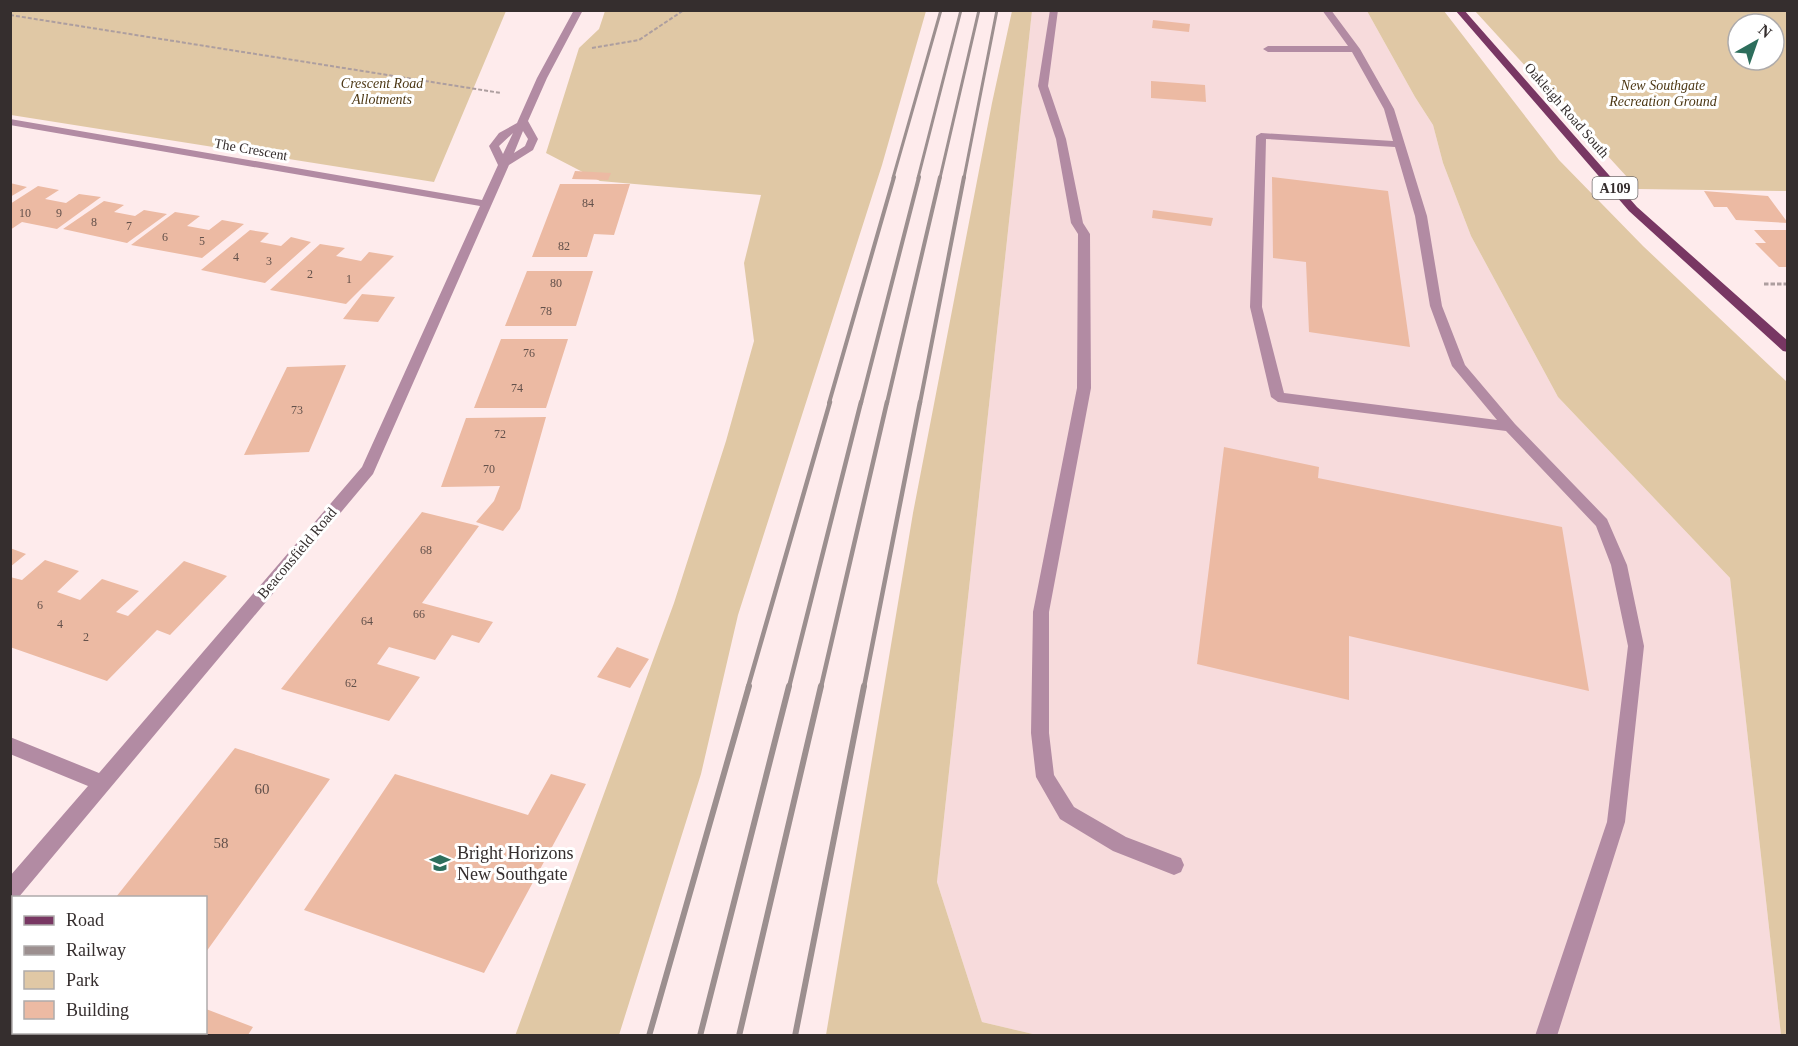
<svg xmlns="http://www.w3.org/2000/svg" width="1798" height="1046" viewBox="0 0 1798 1046" font-family="'Times New Roman',serif">
  <style>
    .built { fill: #f7dbdc }
    .green { fill: #e0c8a5; fill-rule: evenodd }
    .building { fill: #ecbaa3 }
    .lines { fill: none; stroke-linecap: round; stroke-linejoin: round }
    .path-far1 { stroke: #ad9e9f; stroke-width: 2; stroke-dasharray: 4 2; stroke-linecap: butt }
    .path { stroke: #ad9e9f; stroke-width: 3; stroke-dasharray: 4.5 2; stroke-linecap: butt }
    .minor { fill: #b28ba3; fill-rule: evenodd }
    .major { fill: #783763; fill-rule: evenodd }
    .rail-far3 { stroke: #9c8f8f; stroke-width: 3 }
    .rail-far2 { stroke: #9c8f8f; stroke-width: 4 }
    .rail-far1 { stroke: #9c8f8f; stroke-width: 4.5 }
    .rail { stroke: #9c8f8f; stroke-width: 6 }
    .labels { text-anchor: middle; stroke-width: 6; stroke-linejoin: round; paint-order: stroke }
    .number-label { font-size: 12px; fill: #63514b }
    .far-park-label { font-size: 14px; font-style: italic; fill: #4d3815; stroke: #fff }
    .far-street-label { font-size: 14px; fill: #352e2e; stroke: #fff }
    .shield { fill: #fff; stroke: #726d6d; stroke-width: 1.5 }
    .shield-label { font-size: 14px; font-weight: bold; fill: #352e2e }
    .street-label { font-size: 15px; fill: #352e2e; stroke: #fff }
    .near-number-label { font-size: 15px; fill: #63514b }
    .near-poi-label { font-size: 18px; fill: #352e2e; stroke: #fff; text-anchor: start }
  </style>
  <rect width="100%" height="100%" fill="#feebec"/>
  <path class="built" d="M1032,11H1367L1415,97L1433,125L1443,163L1471,236L1558,397L1730,578L1781,1035H1037L982,1022L937,882Z"/>
  <path class="green" d="M10,11L11,10L506,11L434,182L11,115Z
    M605,11H926L882,165L738,615L701,774L619,1035L515,1036L674,603L726,441L754,341L744,263L761,195L600,181L546,153L579,48L599,29Z
    M1012,11H1032L937,882L982,1022L1037,1035H826L913,513L992,103Z
    M1367,11H1444L1559,160L1643,246L1787,382V1035H1781L1730,578L1558,397L1471,236L1443,163L1433,125L1415,97Z
    M1475,11H1787V191L1638,189ZM1738,24H1774V60H1738Z"/>
  <path class="building" d="M1153,20L1190,24L1189,32L1152,28Z
    M1151,81L1205,85L1206,102L1151,98Z
    M575,171L611,173L608,180L572,179Z
    M1272,177L1388,191L1410,347L1309,332L1306,262L1273,258Z
    M10,183L27,187L10,197Z
    M560,184H630L614,235L594,234L587,257H532Z
    M38,186L59,190L45,199L66,203L79,194L101,197L57,229L22,222L10,230V204Z
    M1704,191L1768,196L1788,223L1736,220L1727,207H1714Z
    M104,201L124,205L114,212L135,216L144,210L167,214L127,243L63,229Z
    M1153,210L1213,218L1211,226L1152,218Z
    M175,212L200,216L187,226L209,230L222,220L244,224L202,258L131,245Z
    M250,230L269,233L260,242L281,246L291,237L311,242L265,283L201,270Z
    M1754,230H1788V267H1779L1755,243H1766Z
    M320,244L345,248L336,256L361,261L369,252L394,256L346,304L270,290Z
    M527,271H593L576,326H505Z
    M362,294L395,297L378,322L343,319Z
    M501,339H568L546,408H474Z
    M346,365L309,452L244,455L287,367Z
    M546,417L520,509L503,531L476,522L494,501L500,486L441,487L466,418Z
    M1224,447L1319,467L1318,478L1562,527L1589,691L1349,636V700L1197,664Z
    M422,512L479,526L422,603L493,622L479,643L452,635L435,660L389,647L377,664L420,677L389,721L281,689Z
    M10,548L26,554L10,567Z
    M45,560L79,571L57,592L80,600L102,579L139,591L116,612L128,616L184,561L227,576L170,635L157,630L107,681L10,647V577L22,580Z
    M617,647L649,659L630,688L597,677Z
    M235,748L330,779L206,952V897H116Z
    M395,774L528,815L551,774L586,784L484,973L304,910Z
    M206,1009L253,1027L248,1035H20L22,1032H206Z"/>
  <g class="lines">
    <path class="path-far1" d="M10,15L501,93
      M592,48L639,40L684,10"/>
    <path class="path" d="M1764,284H1788"/>
    <path class="minor" d="M574,10H583L547,78L528,121L538,139L533,150L509,165L373,474L18,898H14L10,902V876L88,786L10,754V737L99,773L362,467L480,206L10,125V119L482,200L498,165L489,146L499,133L517,123L537,78ZM523,131L528,139L525,146L514,153ZM513,133L503,154L499,146Z
      M1050,10H1058L1048,86L1066,139L1083,223L1090,234L1091,388L1049,612V733L1054,775L1074,807L1126,837L1181,858L1184,865L1181,872L1174,875L1113,851L1060,819L1036,777L1031,733L1033,612L1077,388L1078,234L1071,223L1056,139L1038,86Z
      M1322,10H1331L1360,49L1394,109L1427,216L1442,306L1465,365L1515,424L1607,519L1627,565L1644,646L1625,822L1557,1036H1535L1607,822L1628,646L1611,565L1596,526L1506,431L1278,402L1271,397L1250,307L1256,136L1261,133L1393,141L1384,109L1352,52H1268L1263,49L1268,46H1348ZM1266,139L1395,147L1415,216L1430,306L1452,366L1497,420L1284,393L1262,307Z"/>
    <path class="major" d="M1455,10H1464L1637,207L1788,341V352L1783,351L1629,211Z"/>
    <path class="rail-far3" d="M893,178L941,10
      M918,178L961,10
      M940,178L979,10
      M964,178L997,10"/>
    <path class="rail-far2" d="M829,403L894,177
      M861,403L919,177
      M887,403L940,177
      M920,403L964,177"/>
    <path class="rail-far1" d="M748,687L830,402
      M789,687L861,402
      M821,687L887,402
      M864,687L920,402"/>
    <path class="rail" d="M649,1036L749,686
      M700,1036L789,686
      M739,1036L821,686
      M795,1036L864,686"/>
  </g>
  <defs>
    <g id="school-bare" transform="scale(1.62)"><path d="M0-5L7-2L0 1L-7-2ZM-4 1L0 2.5L4 1V4Q0 6-4 4Z" fill="#2d6e5c" stroke="#fff" stroke-width="2.5" paint-order="stroke"/></g>
  </defs>
  <g fill-rule="evenodd">
    <use href="#school-bare" x="440" y="863"/>
  </g>
  <g class="labels">
    <g class="number-label">
      <text x="588" y="207">84</text>
      <text x="25" y="217">10</text>
      <text x="59" y="217">9</text>
      <text x="94" y="226">8</text>
      <text x="129" y="230">7</text>
      <text x="165" y="241">6</text>
      <text x="202" y="245">5</text>
      <text x="564" y="250">82</text>
      <text x="236" y="261">4</text>
      <text x="269" y="265">3</text>
      <text x="310" y="278">2</text>
      <text x="349" y="283">1</text>
      <text x="556" y="287">80</text>
      <text x="546" y="315">78</text>
      <text x="529" y="357">76</text>
      <text x="517" y="392">74</text>
      <text x="297" y="414">73</text>
      <text x="500" y="438">72</text>
      <text x="489" y="473">70</text>
      <text x="426" y="554">68</text>
      <text x="40" y="609">6</text>
      <text x="419" y="618">66</text>
      <text x="367" y="625">64</text>
      <text x="60" y="628">4</text>
      <text x="86" y="641">2</text>
      <text x="351" y="687">62</text>
    </g>
    <g class="far-park-label">
      <text x="382" y="88">Crescent Road<tspan x="382" dy="16">Allotments</tspan></text>
      <text x="1663" y="90">New Southgate<tspan x="1663" dy="16">Recreation Ground</tspan></text>
    </g>
    <g class="far-street-label">
      <text transform="translate(1567 110) rotate(49)" y="5">Oakleigh Road South</text>
      <text transform="translate(251 149) rotate(10)" y="5">The Crescent</text>
    </g>
    <rect class="shield" x="1592.5" y="177" width="45" height="22" rx="4.5"/>
    <g class="shield-label">
      <text x="1615" y="193">A109</text>
    </g>
    <g class="street-label">
      <text transform="translate(297 553) rotate(-50)" y="5">Beaconsfield Road</text>
    </g>
    <g class="near-number-label">
      <text x="262" y="794">60</text>
      <text x="221" y="848">58</text>
    </g>
    <g class="near-poi-label">
      <text x="457" y="859">Bright Horizons<tspan x="457" dy="21">New Southgate</tspan></text>
    </g>
  </g>
  <rect width="1798" height="1046" fill="none" stroke="#352e2e" stroke-width="24"/>
  <rect x="12" y="896" width="195" height="138" fill="#ffffff" stroke="#aeabab" stroke-width="1.5"/>
  <rect x="24" y="916" width="30" height="9" fill="#783763" stroke="#aeabab" stroke-width="1.5"/>
  <text x="66" y="926" font-size="18" fill="#352e2e">Road</text>
  <rect x="24" y="946" width="30" height="9" fill="#9c8f8f" stroke="#aeabab" stroke-width="1.5"/>
  <text x="66" y="956" font-size="18" fill="#352e2e">Railway</text>
  <rect x="24" y="971" width="30" height="18" fill="#e0c8a5" stroke="#aeabab" stroke-width="1.5"/>
  <text x="66" y="986" font-size="18" fill="#352e2e">Park</text>
  <rect x="24" y="1001" width="30" height="18" fill="#ecbaa3" stroke="#aeabab" stroke-width="1.5"/>
  <text x="66" y="1016" font-size="18" fill="#352e2e">Building</text>
  <g transform="translate(1756 42) rotate(40)"><circle r="28" fill="#ffffff" stroke="#aeabab" stroke-width="1.5"/>
  <path d="M0-4.5L10 22L0 15L-10 22Z" fill="#2d6e5c"/>
  <text y="-9" font-size="16" font-weight="bold" text-anchor="middle" fill="#352e2e">N</text>
  </g>
</svg>
